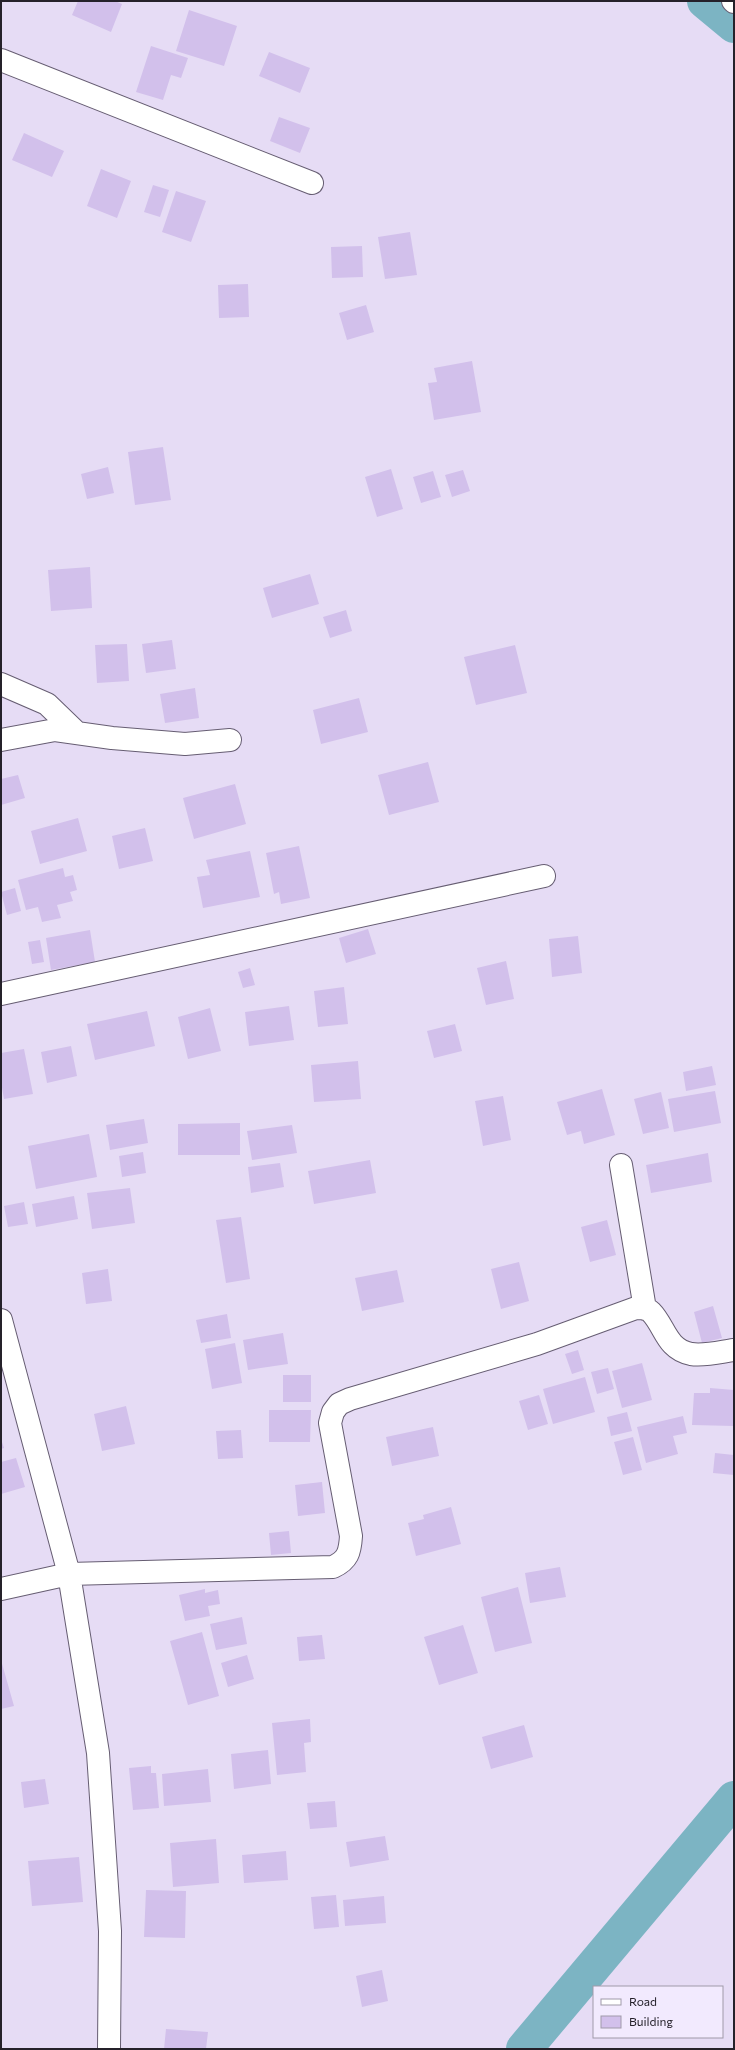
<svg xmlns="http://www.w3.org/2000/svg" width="735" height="2050" viewBox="0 0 735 2050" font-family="Commissioner,sans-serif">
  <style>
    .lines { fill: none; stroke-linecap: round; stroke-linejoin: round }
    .canal { stroke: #7cb4c3; stroke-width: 36 }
    .building { fill: #d2c0eb }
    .street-casing { stroke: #665d72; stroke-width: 24 }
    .street { stroke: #fff; stroke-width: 22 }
  </style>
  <rect width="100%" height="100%" fill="#e6dcf5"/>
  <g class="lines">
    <path class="canal" d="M705,1L734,25
      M524,2049L734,1799"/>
  </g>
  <path class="building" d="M78,1H115L122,4L111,32L72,15Z
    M189,10L237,26L224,66L176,51Z
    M151,46L188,58L181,78L171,75L163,100L136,92Z
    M269,52L310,68L300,93L259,76Z
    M279,117L310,128L300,153L270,141Z
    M24,133L64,151L52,177L12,160Z
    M101,169L131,181L117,218L87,206Z
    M153,185L169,190L160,217L144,212Z
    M176,191L206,201L191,242L162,232Z
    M410,232L417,275L385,279L378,237Z
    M362,246L363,277L332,278L331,247Z
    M248,284L249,317L219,318L218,285Z
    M366,305L374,332L347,340L339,313Z
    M472,361L481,412L434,420L428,383L437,382L434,368Z
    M163,447L171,500L135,505L128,452Z
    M108,467L114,493L87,499L81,474Z
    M391,469L403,509L377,517L365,477Z
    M463,470L470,491L452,497L445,475Z
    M433,471L441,497L421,503L413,477Z
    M90,567L92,608L51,611L48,570Z
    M310,574L319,604L272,618L263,588Z
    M346,610L352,631L330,638L323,617Z
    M172,640L176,669L146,673L142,644Z
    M127,644L129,681L97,683L95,645Z
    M515,645L527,693L476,705L464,657Z
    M195,688L199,718L165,723L160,694Z
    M359,698L368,732L321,744L313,710Z
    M428,762L439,802L389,815L378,775Z
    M18,775L25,798L1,805V779Z
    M235,784L246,824L194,839L183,798Z
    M78,818L87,851L40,864L31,831Z
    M145,828L153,861L119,869L112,836Z
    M299,846L310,898L281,904L279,892L274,894L266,853Z
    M250,851L260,897L203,908L197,877L210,875L206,860Z
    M63,868L65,877L73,875L77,890L70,892L73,901L57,905L61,918L42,922L38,907L26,910L18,880Z
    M15,888L21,911L7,915L1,892Z
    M368,929L376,954L346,963L339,938Z
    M90,930L95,962L51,970L46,938Z
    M578,936L582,973L552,977L549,939Z
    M40,940L44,962L32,964L28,942Z
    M506,961L514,999L486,1005L477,968Z
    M250,968L255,985L243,988L238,972Z
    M344,987L348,1024L318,1027L314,991Z
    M289,1006L294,1040L249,1046L245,1012Z
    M210,1008L221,1051L188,1059L178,1017Z
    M147,1011L155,1046L95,1060L87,1024Z
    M455,1024L462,1051L434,1058L427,1031Z
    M71,1046L77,1076L47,1083L41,1052Z
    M24,1049L33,1094L4,1099L1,1082V1053Z
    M358,1061L361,1099L314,1102L311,1065Z
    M712,1066L716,1085L686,1091L683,1072Z
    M602,1089L615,1135L584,1144L581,1131L567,1135L557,1102Z
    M715,1091L721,1123L674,1132L668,1099Z
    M661,1092L669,1128L643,1134L634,1099Z
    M503,1096L511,1140L483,1146L475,1101Z
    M144,1119L148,1143L110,1150L106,1125Z
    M240,1123V1155H178V1124Z
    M292,1125L297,1153L252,1160L247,1131Z
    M89,1134L97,1177L36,1189L28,1146Z
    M143,1152L146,1173L122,1177L119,1156Z
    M708,1153L712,1182L651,1193L646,1165Z
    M370,1160L376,1193L314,1204L308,1171Z
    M280,1163L284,1187L251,1193L248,1167Z
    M130,1188L135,1223L92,1229L87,1193Z
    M74,1196L78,1219L36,1227L32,1204Z
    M24,1202L28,1224L8,1227L4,1206Z
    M241,1217L250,1279L226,1283L216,1220Z
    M607,1220L616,1255L590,1262L581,1227Z
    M519,1262L529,1301L501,1309L491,1269Z
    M108,1269L112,1301L86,1304L82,1273Z
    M397,1270L404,1302L362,1311L355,1278Z
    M713,1306L722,1338L702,1343L694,1312Z
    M227,1314L231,1338L201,1343L196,1320Z
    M283,1333L288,1364L248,1370L243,1340Z
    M235,1343L242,1383L212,1389L205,1349Z
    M578,1350L584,1370L572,1374L565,1354Z
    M642,1363L652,1400L622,1408L612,1371Z
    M608,1368L614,1389L597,1394L591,1372Z
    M283,1375H311V1402H283Z
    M585,1377L595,1412L553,1424L543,1389Z
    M710,1388L734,1390V1426L692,1425L694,1393H710Z
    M539,1395L548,1424L528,1430L519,1401Z
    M126,1406L135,1444L102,1451L94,1414Z
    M269,1410H311L310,1442H269Z
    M627,1412L632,1431L611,1436L607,1417Z
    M683,1416L687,1433L673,1436L678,1454L646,1463L637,1427Z
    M433,1427L439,1456L392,1466L386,1437Z
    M241,1430L243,1458L218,1459L216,1431Z
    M633,1437L642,1470L623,1475L614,1442Z
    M1,1439L4,1448L1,1449Z
    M715,1453L734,1455V1475L713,1473Z
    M16,1458L25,1487L1,1494V1462Z
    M322,1482L325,1513L298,1516L295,1485Z
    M451,1507L461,1544L416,1556L408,1523L424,1519L423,1515Z
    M289,1531L291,1553L271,1555L269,1533Z
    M560,1567L566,1597L530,1603L525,1573Z
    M518,1587L532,1643L495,1652L481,1597Z
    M205,1589V1593L218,1590L220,1604L208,1606L210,1616L185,1621L179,1595Z
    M242,1617L247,1644L216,1650L210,1624Z
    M463,1625L478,1673L439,1685L424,1637Z
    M202,1632L219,1696L188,1705L170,1641Z
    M322,1635L325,1659L299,1661L297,1637Z
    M247,1655L254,1679L228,1687L221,1663Z
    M1,1660L14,1706L1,1709Z
    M310,1719L311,1742L304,1743L306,1772L277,1775L272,1723Z
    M524,1725L533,1757L491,1769L482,1737Z
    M268,1750L271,1784L234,1789L231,1754Z
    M151,1766V1773H156L159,1808L133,1810L129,1768Z
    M208,1769L211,1802L164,1806L162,1774Z
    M45,1779L49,1804L24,1808L21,1782Z
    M335,1801L337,1827L310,1829L307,1803Z
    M385,1836L389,1860L350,1867L346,1842Z
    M216,1839L219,1883L173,1887L170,1843Z
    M286,1851L288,1880L244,1883L242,1855Z
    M79,1857L83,1902L32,1906L28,1861Z
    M146,1890L186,1891L185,1938L144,1937Z
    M336,1895L339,1927L314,1929L311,1897Z
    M384,1896L386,1923L345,1926L343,1900Z
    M382,1970L388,2001L362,2007L356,1976Z
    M166,2029L208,2032L206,2049H164Z"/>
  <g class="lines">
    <g class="street-casing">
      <path id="street" d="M733,1L734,2
        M1,60L312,183
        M1,684L47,704L76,732
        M1,740L55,730L112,738L185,744L230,740
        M1,994L544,876
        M621,1165L645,1309
        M1,1320L69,1574L98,1753L110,1931L109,2049
        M1,1589L69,1574L333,1567C348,1560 350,1552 351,1536L330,1423L333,1412L339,1404L350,1399L537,1344L636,1308C642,1308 647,1308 651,1312C665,1326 666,1349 691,1354C705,1356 720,1352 734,1350"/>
    </g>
    <use href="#street" class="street"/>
  </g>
  <rect width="735" height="2050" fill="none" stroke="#25212a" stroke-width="4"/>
  <rect x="593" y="1986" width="130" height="52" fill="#f2eafe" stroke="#a09aa9"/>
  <rect x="601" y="1999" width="20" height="6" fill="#ffffff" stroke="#a09aa9"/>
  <text x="629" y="2006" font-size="12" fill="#25212a">Road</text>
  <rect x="601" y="2016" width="20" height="12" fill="#d2c0eb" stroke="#a09aa9"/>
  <text x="629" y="2026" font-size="12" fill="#25212a">Building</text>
</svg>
